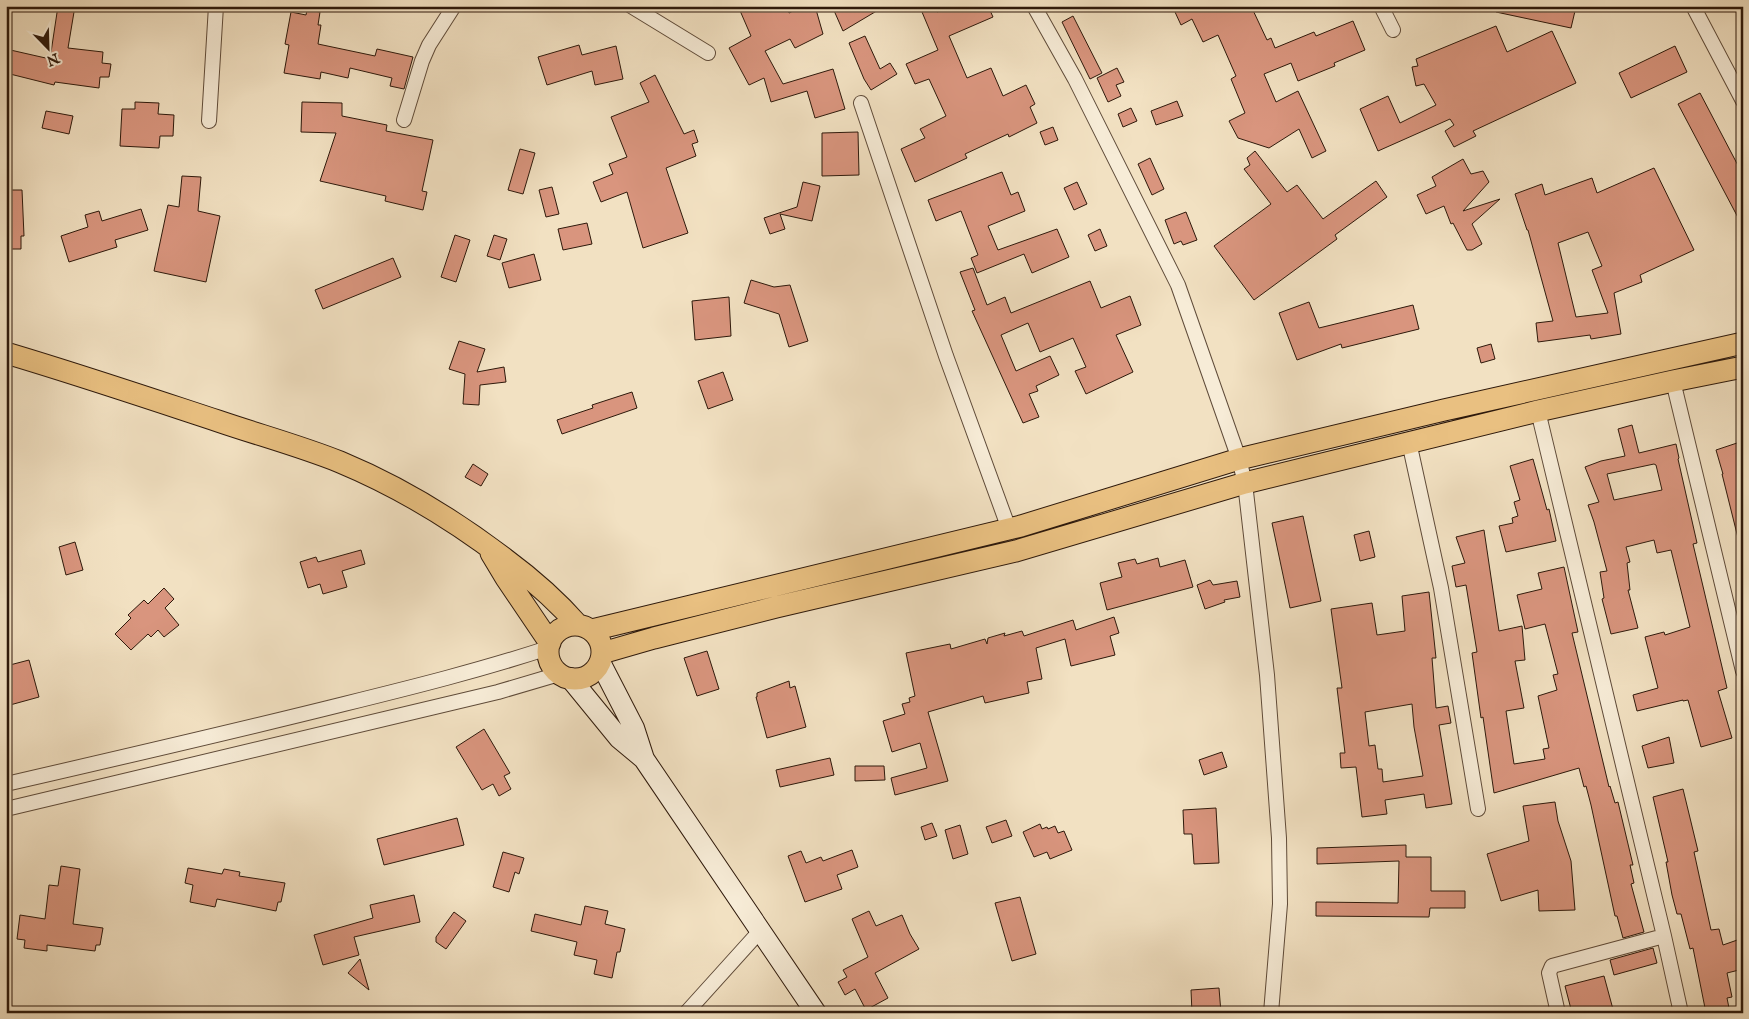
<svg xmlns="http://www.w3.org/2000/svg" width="1749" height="1019" viewBox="0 0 1749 1019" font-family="'IM FELL English',serif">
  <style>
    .building { fill: #d9957e; stroke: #2e190b; fill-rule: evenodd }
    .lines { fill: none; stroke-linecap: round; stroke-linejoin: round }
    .street-casing { stroke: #5f4b39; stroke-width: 16 }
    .secondary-casing { stroke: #2e190b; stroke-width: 22 }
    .primary-casing { stroke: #2e190b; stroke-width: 23 }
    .street { stroke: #f7ecd7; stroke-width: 14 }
    .secondary { stroke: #f7ecd7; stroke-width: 20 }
    .primary { stroke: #e9c081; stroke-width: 21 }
  </style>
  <rect width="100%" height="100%" fill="#f2e1c2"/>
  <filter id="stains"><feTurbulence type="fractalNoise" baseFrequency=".004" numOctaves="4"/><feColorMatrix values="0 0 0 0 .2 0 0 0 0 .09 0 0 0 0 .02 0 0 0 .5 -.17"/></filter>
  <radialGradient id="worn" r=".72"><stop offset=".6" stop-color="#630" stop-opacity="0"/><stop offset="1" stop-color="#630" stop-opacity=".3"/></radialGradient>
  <path class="building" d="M58,6H75L68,48L103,52L102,63L111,64L109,77H100L99,88L55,82L54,85L6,73V49L50,59Z
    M738,6H787L789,13L803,6H815L823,34L795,48L790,39L765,51L783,84L833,69L845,109L815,118L807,91L771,102L764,78L749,85L729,48L751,36Z
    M832,6H885L843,31Z
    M951,6H988L993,17L949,36L967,78L991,68L1003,96L1026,85L1035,104L1030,107L1037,123L1009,137L1008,134L965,154L967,158L915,182L901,149L925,138L920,129L946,116L929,79L915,84L906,64L938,50L922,12L935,7L937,12Z
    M1186,6H1251L1267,40L1271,38L1275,48L1314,32L1316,36L1353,21L1365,50L1334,63L1335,66L1298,81L1291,63L1264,74L1276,102L1298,91L1326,151L1312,158L1299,129L1269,148L1238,138L1229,121L1245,113L1231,79L1236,76L1218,35L1203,42L1192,19L1181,25L1175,12Z
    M1496,6H1552L1575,11L1571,28L1496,12Z
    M307,10L320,12L318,25H321L318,44L375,56L377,49L413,57L404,89L390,86L392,78L350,68L348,78L321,72L320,79L284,73L289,45L285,44L291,12L306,15Z
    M1073,16L1102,73L1090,79L1062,22Z
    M1496,26L1507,52L1552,31L1576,83L1473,131L1476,136L1454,147L1445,131L1454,125L1450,119L1378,151L1360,109L1388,96L1400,123L1436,105L1424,84L1416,86L1412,67L1418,66L1416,59Z
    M865,36L880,69L890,63L897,74L871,90L864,79L849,43Z
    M579,45L582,55L616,46L623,79L595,85L592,71L547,85L538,57Z
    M1675,46L1687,72L1631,98L1619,73Z
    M1117,68L1124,82L1116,85L1121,96L1108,102L1097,78Z
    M655,75L684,134L694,130L698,142L692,144L696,156L666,168L688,233L643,248L627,192L601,202L593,182L613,174L609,164L627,157L611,117L649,102L640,83Z
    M1700,93L1743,175V227L1678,104Z
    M1177,101L1183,116L1156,125L1151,111Z
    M135,102L159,103L158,114L174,115L173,136H160L159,148L120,146L122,109H135Z
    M302,102L342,103V116L387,125L386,131L433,140L422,191L427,192L423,210L385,201L386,196L320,181L336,133L301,132Z
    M1131,108L1137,121L1123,127L1118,114Z
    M46,111L73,116L69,134L42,128Z
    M1053,127L1058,140L1045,145L1040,132Z
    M858,132L859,175L822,176V133Z
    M520,149L535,153L523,194L508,190Z
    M1255,151L1287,192L1297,185L1323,219L1376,181L1387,197L1335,235L1337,239L1254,300L1214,246L1271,204L1244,169L1250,165L1247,158Z
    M1150,158L1164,189L1152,195L1138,164Z
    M1463,159L1471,174L1483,171L1489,182L1463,211L1500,199L1472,224L1482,244L1472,250H1467L1453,223L1451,224L1444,206L1426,214L1417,195L1436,186L1432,177Z
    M1654,168L1694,250L1640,275L1642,282L1614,293L1621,334L1591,339L1590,335L1538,342L1536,323L1553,321L1528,230H1527L1515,194L1542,184L1545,195L1592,178L1597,193ZM1588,232L1602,266L1592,270L1608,313L1576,317L1558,243Z
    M1002,172L1011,195L1018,192L1025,211L988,226L998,250L1057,229L1069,257L1032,273L1024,254L977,273L971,258L978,255L961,211L936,221L928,200Z
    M182,176L201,177L198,211L220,216L206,282L154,271L168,205L179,207Z
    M803,182L820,186L812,221L780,214L785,229L770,234L764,218L797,207Z
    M1077,182L1087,204L1074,210L1064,188Z
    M552,187L559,214L546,217L539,190Z
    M6,190H22L24,236H21V249H9L8,238H6Z
    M141,209L148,230L115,240L117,247L69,262L61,236L88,227L85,215L99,211L102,221Z
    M1186,212L1197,240L1183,245L1181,241L1174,244L1165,220Z
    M587,223L592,244L563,250L558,229Z
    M1100,229L1107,246L1095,251L1088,235Z
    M455,235L470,240L456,282L441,277Z
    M494,235L507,239L500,260L487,256Z
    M534,254L541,280L509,288L502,263Z
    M393,258L401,277L323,309L315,290Z
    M973,268L987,305L1005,297L1011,313L1090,281L1101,308L1130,296L1141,325L1116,335L1133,372L1086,394L1075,371L1086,367L1073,338L1040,352L1028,323L1001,335L1016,371L1050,356L1059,375L1036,386L1038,391L1029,394L1039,417L1023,423L972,311L975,310L960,272Z
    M751,280L774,287L790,285L808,341L789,347L779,314L744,303Z
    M729,297L731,336L695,340L692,301Z
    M1309,302L1319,328L1413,305L1419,329L1342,348L1341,344L1297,360L1279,313Z
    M459,341L485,349L477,372L504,367L506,382L480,385L479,405L463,404L465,374L449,369Z
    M1491,344L1495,359L1481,363L1477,348Z
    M723,372L733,400L708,409L698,381Z
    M632,392L637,408L562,434L557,420L593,408L592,405Z
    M1632,425L1639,453L1676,444L1679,458L1678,459L1697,543L1693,544L1727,688L1718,691L1732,738L1701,747L1688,700L1683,701V700L1637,711L1633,695L1658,688L1645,637L1664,632L1665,635L1690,627L1671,550L1657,553L1654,540L1626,547L1630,562L1627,563L1630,590H1628L1638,628L1611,634L1602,599L1604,598L1600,572L1607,571L1594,522L1588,505L1599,502L1585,467L1601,461L1625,456L1618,429ZM1654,464L1656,465L1662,490L1614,500L1607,474Z
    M1740,442L1743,452V537L1738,538L1722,474H1723L1716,450Z
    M1533,459L1547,510L1549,509L1556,541L1506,552L1499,526L1513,523L1512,518L1518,516L1514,502L1520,500L1510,466Z
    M473,464L488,474L481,486L465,477Z
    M1303,516L1321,601L1290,608L1272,523Z
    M1484,530L1499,631L1522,626L1525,660L1515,661L1524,708L1506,711L1514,764L1545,759L1543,749L1549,748L1538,696L1557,690L1553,675L1558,674L1545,624L1525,629L1517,595L1542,589L1538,573L1564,567L1578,632L1572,633L1609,787L1610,786L1615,803L1618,802L1633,865H1630L1634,883L1631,884L1644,932L1623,938L1617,916H1615L1591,805L1586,786L1584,787L1579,768L1494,793L1483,717L1481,718L1472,653L1477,652L1466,585L1456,587L1452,566L1465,563L1456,537Z
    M1369,531L1375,557L1360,561L1354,535Z
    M75,542L83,570L66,575L59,547Z
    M361,550L365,564L342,571L347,587L323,594L320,584L308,588L300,562L316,557L318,562Z
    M1158,558L1160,567L1185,560L1193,587L1107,610L1100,583L1122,577L1118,563L1135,559L1137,564Z
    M1210,580L1213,585L1237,581L1240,597L1224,600L1225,602L1205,609L1197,585Z
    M164,588L174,599L165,608L179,625L164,637L158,630L151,637L148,634L131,650L115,634L131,618L128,615L144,600L148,604Z
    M1429,592L1436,658H1432L1436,708L1448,706L1451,723L1439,725L1452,804L1426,808L1424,794L1385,800L1387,814L1362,817L1356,767L1341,768L1340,753H1345L1337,688H1342L1331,609L1372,603L1377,635L1405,631L1402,596ZM1412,704L1414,727L1423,776L1383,782L1382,769H1378L1375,745L1369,746L1365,712Z
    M1114,617L1119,633L1110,636L1115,655L1071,666L1065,639L1036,648L1042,679L1027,682L1029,693L985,703L983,696L928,712L948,781L895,795L891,778L927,768L920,743L892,752L883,721L905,714L902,704L910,702L909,698L915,696L906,653L950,644L951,649L985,639L987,644L988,638L1005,633L1004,636L1022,631L1024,636L1073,620L1076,630Z
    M707,651L719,689L697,696L684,658Z
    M29,660L39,697L10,705L6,690V666Z
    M789,681L790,688L795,686L806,727L767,738L756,697H757V693Z
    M484,729L510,773L504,776L511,789L499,796L493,784L482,790L456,747Z
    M1669,737L1674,763L1648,768L1642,746Z
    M1222,752L1227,767L1204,775L1199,760Z
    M830,758L834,775L780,787L776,770Z
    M855,766H884L885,780L855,781Z
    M1683,789L1698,851L1694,852L1711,930L1719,929L1723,945L1743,938V969L1727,973L1732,997L1727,998L1730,1013H1706L1693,948L1690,949L1681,914H1677L1672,895L1666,862H1668L1653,797Z
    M1555,802L1558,821L1571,861L1575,910L1539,911L1538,890L1501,901L1487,854L1529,841L1523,806Z
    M1216,808L1219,863L1194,864L1192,834H1184L1183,810Z
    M457,818L464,845L384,865L377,839Z
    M1006,820L1012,836L992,843L986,827Z
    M932,823L937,836L925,840L921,827Z
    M1040,824L1042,829L1047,827L1048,829L1055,826L1058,833L1064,831L1072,850L1050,859L1047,852L1034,857L1023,832Z
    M960,825L968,854L953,859L945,830Z
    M1406,845V857H1431V891H1465V908H1430L1429,917L1316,916V902L1398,903L1399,861L1317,864V848Z
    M852,850L858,867L837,875L842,889L805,902L788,856L801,851L806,863L821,857L823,861Z
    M503,852L524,858L519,874L515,872L509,892L493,887Z
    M61,866L80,869L73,924L103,928L100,945H96L95,951L47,945V951L24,948L25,940L17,939L20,915L45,919L49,885L58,886Z
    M188,868L222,874L224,869L240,872L239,876L285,883L281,902H278L276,911L217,899L215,907L190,902L193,885L185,883Z
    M414,895L420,922L354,937L359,955L323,965L314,935L373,918L370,905Z
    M1020,897L1036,954L1012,961L995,903Z
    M585,906L608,911L605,924L625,929L620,952H617L612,978L594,974L597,960L574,955L577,942L531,931L535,914L581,925Z
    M869,911L876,926L902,915L910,934L919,949L875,973L888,998L866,1010L855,989L845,995L838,982L847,977L843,970L868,957L852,919Z
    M454,912L466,921L446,949L436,942V937Z
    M1653,948L1657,963L1614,975L1610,960Z
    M360,959L369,990L348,973Z
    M1604,976L1614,1013H1572L1565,986Z
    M1219,988L1221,1013H1192L1191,990Z"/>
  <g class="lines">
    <g class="street-casing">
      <path id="street" d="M631,6L708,53
        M1034,6L1075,79L1178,285L1239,459L1245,483L1267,675L1279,838L1280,904L1271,1013
        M1381,6L1393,30
        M1693,6L1743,101
        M861,103L946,356L1009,529
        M404,120L422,61L429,45L454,6
        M209,121L216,6
        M1673,381L1743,671
        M1538,411L1664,936L1681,1013
        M1409,442L1441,588L1478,809
        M6,784C119,758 232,732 344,704C413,687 481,670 548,648
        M6,809L498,692L559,674
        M686,1013L760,931
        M1558,1013L1549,973L1552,966L1664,936"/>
    </g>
    <g class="secondary-casing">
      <path id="secondary" d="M600,662L634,728L644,759L816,1013
        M570,678L619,738L643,758"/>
    </g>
    <g class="primary-casing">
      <path id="primary" d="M6,353C77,374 148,398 218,421C259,435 300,446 340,462C400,487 454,520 505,559C532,579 556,600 578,625
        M491,553L506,578L550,643
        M548 652a27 27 0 1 1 54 0a27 27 0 1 1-54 0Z
        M592,630L1021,526L1239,459L1444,410L1743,343
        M602,653L654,638L776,607L1016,551L1245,483L1538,411L1673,381L1743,367"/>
    </g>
    <use href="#street" class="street"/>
    <use href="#secondary" class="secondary"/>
    <use href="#primary" class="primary"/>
  </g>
  <rect width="1749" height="1019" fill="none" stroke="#f2e1c2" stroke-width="25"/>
  <rect x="8" y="8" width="1734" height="1004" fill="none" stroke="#2e190b" stroke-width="2.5"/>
  <rect x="12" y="12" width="1724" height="994" fill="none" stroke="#2e190b"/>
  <g transform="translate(48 48) rotate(157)" stroke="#f7ecd7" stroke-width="4" paint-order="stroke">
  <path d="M0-4L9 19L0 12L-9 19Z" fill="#2e190b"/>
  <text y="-8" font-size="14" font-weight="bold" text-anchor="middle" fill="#2e190b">N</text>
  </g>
  <rect width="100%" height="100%" filter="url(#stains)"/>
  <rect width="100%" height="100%" fill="url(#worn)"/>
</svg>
